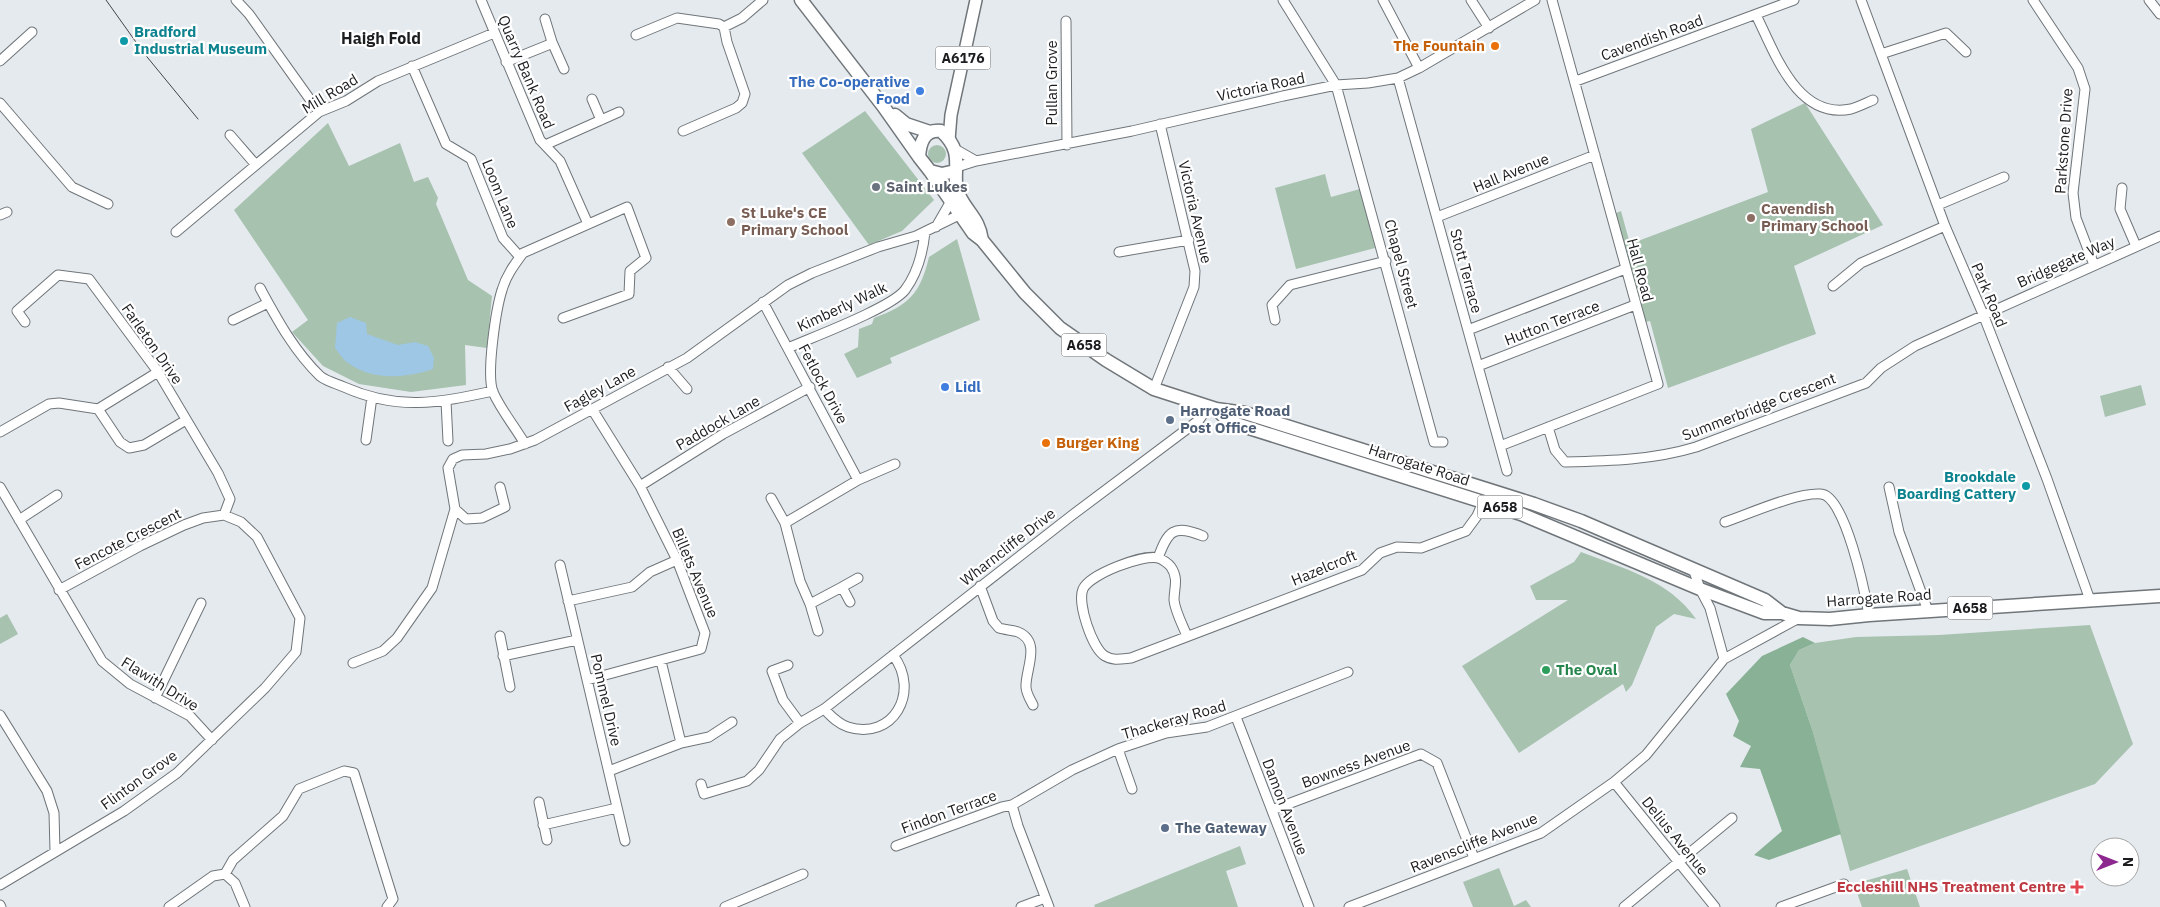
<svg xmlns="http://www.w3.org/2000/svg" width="2160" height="907" viewBox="0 0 2160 907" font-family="'IBM Plex Sans',sans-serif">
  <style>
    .green { fill: #a7c2af }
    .forest { fill: #88b195 }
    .water { fill: #9ec7e5 }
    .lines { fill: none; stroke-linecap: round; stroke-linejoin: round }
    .minor-casing { stroke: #6f7579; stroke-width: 11 }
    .major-casing { stroke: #6f7579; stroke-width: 14 }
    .highway-casing { stroke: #6f7579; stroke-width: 15 }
    .minor { stroke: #fff; stroke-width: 9 }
    .major { stroke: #fff; stroke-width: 11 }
    .highway { stroke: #fff; stroke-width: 12 }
    .tram { stroke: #424547; stroke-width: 1 }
    .culture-dot { fill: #0f9aa8; stroke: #fff; stroke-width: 2 }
    .food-dot { fill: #e8710a; stroke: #fff; stroke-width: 2 }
    .shop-dot { fill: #3f7fe0; stroke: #fff; stroke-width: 2 }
    .worship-dot { fill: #6b7280; stroke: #fff; stroke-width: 2 }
    .education-dot { fill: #8d6e63; stroke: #fff; stroke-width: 2 }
    .service-dot { fill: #5c6f8a; stroke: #fff; stroke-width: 2 }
    .leisure-dot { fill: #2e9e5b; stroke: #fff; stroke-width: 2 }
    .health-dot { fill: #e0444e; stroke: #fff; stroke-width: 2 }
    .labels { text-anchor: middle; stroke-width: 4.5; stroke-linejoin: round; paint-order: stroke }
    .shield { fill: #fff; stroke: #5f6162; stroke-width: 1 }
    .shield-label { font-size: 14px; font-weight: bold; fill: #1b1d1f }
    .culture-label { font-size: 15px; font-weight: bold; fill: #0d838f; stroke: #fff; text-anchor: start }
    .street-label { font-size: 15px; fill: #1b1d1f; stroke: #fff }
    .food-label { font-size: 15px; font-weight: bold; fill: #c56008; stroke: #fff; text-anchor: end }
    .shop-label { font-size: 15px; font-weight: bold; fill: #366cbe; stroke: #fff; text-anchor: end }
    .worship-label { font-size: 15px; font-weight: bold; fill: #5b616d; stroke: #fff; text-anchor: start }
    .education-label { font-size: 15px; font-weight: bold; fill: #785e54; stroke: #fff; text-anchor: start }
    .service-label { font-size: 15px; font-weight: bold; fill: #4e5e75; stroke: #fff; text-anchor: start }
    .leisure-label { font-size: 15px; font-weight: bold; fill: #27864d; stroke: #fff; text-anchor: start }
    .health-label { font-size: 15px; font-weight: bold; fill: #be3a42; stroke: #fff; text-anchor: end }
    .neighbourhood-label { font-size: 16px; font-weight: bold; fill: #1b1d1f; stroke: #fff }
  </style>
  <rect width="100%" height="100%" fill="#e5eaef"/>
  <path class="green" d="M1805,103L1883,225L1794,266L1816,334L1668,388L1650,321L1645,322L1616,213L1621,211L1630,244L1768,192L1751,129Z
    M865,111L934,200L902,231L869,245L802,153Z
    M328,123L349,166L400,143L414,182L428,177L438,198L436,204L468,280L492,296L487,348L465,345L466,385L411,392L359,384L323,366L292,332L308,320L234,210Z
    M928 154a9 9 0 1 1 18 0a9 9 0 1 1-18 0Z
    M1325,174L1331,197L1360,189L1375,248L1296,269L1275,188Z
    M957,239L980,320L890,358L892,363L857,378L844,354L858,347L859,329L872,324L874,318C909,305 920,294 929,257Z
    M2141,385L2146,405L2105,417L2100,396Z
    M1581,552C1624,569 1668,579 1696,619L1674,614L1656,627L1632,685L1626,692L1623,684L1519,753L1462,666L1568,600H1536L1530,586L1574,562Z
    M7,614L18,634L0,644V618Z
    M2090,625L2133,744L2095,784L1850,871L1813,732L1790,665L1799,650L1815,643L1856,637L1939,635Z
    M1240,846L1246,864L1226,871L1238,907H1095L1094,905Z
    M1499,868L1514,906L1526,900L1531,907H1473L1463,882Z
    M1907,869L1920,907H1862L1854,884Z"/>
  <path class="forest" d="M1803,637L1815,643L1799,650L1790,665L1813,732L1841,834L1769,860L1754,855L1782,831L1760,769L1740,767L1751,746L1733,736L1739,721L1726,694L1762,656Z"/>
  <path class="water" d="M350,317L366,323L367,334L398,345L415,342L428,346L434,358L433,369C406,378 372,381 348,363C343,360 339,353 335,348L337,323Z"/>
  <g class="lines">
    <g class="minor-casing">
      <path id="minor" d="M236,0L249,14L319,112
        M481,0L540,140L560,161L588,224
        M1283,0L1336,85L1434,442H1443
        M1383,0L1419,68
        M1471,0L1489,28
        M1861,0L1945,226L1983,314L2047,479L2090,600
        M2033,0L2078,68L2085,89L2073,193L2076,218L2094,265
        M2149,0L2160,14
        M1756,15C1775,53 1797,120 1851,109C1858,107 1866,103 1873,100
        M1066,21L1067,145
        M724,27L742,18L763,0
        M636,35L677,18L719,24L724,27L727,42L745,94L742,103L736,108L683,131
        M552,42L564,69
        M1881,54L1946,33L1966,52
        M0,61L32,32
        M506,62L548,45L552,42L545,19
        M412,66L446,144L471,159L503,238L520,257
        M1398,78L1507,471
        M1576,81L1794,0
        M592,99L601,120
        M0,103L72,187L108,204
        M230,135L256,165
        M545,145L619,112
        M955,149L976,161
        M957,167L976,161L1132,131L1283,96L1336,85L1368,83L1398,78L1419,68L1535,0
        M2122,188L2120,209L2136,246
        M1938,205L2004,177
        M0,215L7,212
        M1437,217L1595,155
        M936,227L951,201
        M176,232L319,112L346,101L378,81L494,33
        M1119,252L1189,240
        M1833,286L1861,263L1945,226
        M260,288C277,319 294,351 320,376C326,381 337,384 344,387C398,411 438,403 493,391
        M763,302L858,480
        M233,320L268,303
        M1275,320L1272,305L1290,285L1386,261
        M25,322L17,311L58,275L89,279L158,372L218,473L230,499L224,515
        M1468,330L1625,269
        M788,348C813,337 891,308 905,290C917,274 923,251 925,232
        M1478,366L1635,305
        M668,367L687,389
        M1154,389L1194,287L1195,271L1160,124
        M446,401L448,441
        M98,409L120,442L129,448L144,445L186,420
        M1548,427L1555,450L1565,462C1609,461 1653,460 1696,447L1866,383L1881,368L1915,346L2160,236
        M0,432L49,404L59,403L98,409L158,372
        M366,440L372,397
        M525,444C515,427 501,410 493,392C486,374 496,309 502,290C506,276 514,265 523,253L627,207L646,258L630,271L629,294L563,318
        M1500,446L1658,384L1552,0
        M640,486L723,434L810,387
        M0,487L102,661L130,684L190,716L212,740
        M1889,487L1899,532L1928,611
        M771,498L785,523L800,581L810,604
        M455,509L466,519L482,518L505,507L500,487
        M19,520L57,495
        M1725,522C1749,514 1797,492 1821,494C1845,495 1865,593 1869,615
        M785,523L858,480L895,464
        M1158,558C1168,531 1173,524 1203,536
        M560,565L625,841
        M1693,568L1700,589L1710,608L1724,659
        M980,586L993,621L999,628C1005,630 1013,630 1018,632C1042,642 1025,670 1026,687C1026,693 1030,699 1033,705
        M568,601L632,587L650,572L677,560
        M850,602L842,587L858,578
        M818,631L810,604L842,587
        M500,636L510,687
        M1187,636C1183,626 1175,611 1174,600C1174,588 1179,579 1171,567C1169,564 1162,559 1158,558C1143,554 1090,574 1083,589C1077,603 1092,648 1105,656C1113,661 1121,659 1131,658L1362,570L1380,553L1397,547L1421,548L1466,531L1477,516L1483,502
        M503,656L577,640
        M661,661L681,743
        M353,663L383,651L397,638L432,588L455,509L448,468L453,459L462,455L486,454L510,449L535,440L687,358L788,285L812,273L878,247L916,236L959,215L962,211
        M788,665L772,671L783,700L800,723
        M587,680L701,649L705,633L677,560L640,486L592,409
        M155,698L201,603
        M824,709C831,716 838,724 848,727C893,741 921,692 893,655
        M0,715L47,791L54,813L55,851
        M1236,717L1309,907
        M1118,749L1132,789
        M609,771L681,743L709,737L732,722
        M1614,782L1715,907
        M701,784L704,794L747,781L759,770L780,739L800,723L824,709L1071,516L1199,420L1208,407
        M539,802L547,840
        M1272,810L1421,754L1437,763L1474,858
        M543,825L617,808
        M896,846L1002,807L1012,805
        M225,874L233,860L283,816L299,789L344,771L354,773L393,899L387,907
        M0,885L124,811L177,773L265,688L296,652L300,618L257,537L241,522L224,515L203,518L184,525L140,546L59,590
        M0,905L1,907
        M169,907L213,876L225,874L235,883L245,907
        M725,907L803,874
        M1021,907L1045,898
        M1049,907L1018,826L1012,805L1072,770L1118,749L1166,733L1207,727L1348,672
        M1349,907L1541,833L1614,782L1646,755L1724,659L1799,618
        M1624,907L1732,818
        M1781,907L1844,884"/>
    </g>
    <g class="major-casing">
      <path id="major" d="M949,140L951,115L976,0"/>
    </g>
    <g class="highway-casing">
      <path id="highway" d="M801,0L883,106L919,157
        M895,115L906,124L930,132
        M930,171L973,233L982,240L1025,293L1060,328L1106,360L1154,389L1216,409L1245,413L1534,504L1581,521L1765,600L1782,613
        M955,171L942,174L930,171L919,157C920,143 924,129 941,131C969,156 947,174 961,199C970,215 979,220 982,240
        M1216,409L1230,422L1521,514L1700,589L1764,613H1782L1799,618L1830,619L1869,615L2160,596"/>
    </g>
    <use href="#minor" class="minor"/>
    <use href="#major" class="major"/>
    <use href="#highway" class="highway"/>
    <path class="tram" d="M106,0L143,52L198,119"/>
  </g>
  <g class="culture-dot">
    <circle cx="124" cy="41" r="5"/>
    <circle cx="2026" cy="486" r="5"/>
  </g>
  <g class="food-dot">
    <circle cx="1495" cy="46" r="5"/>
    <circle cx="1046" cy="443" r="5"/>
  </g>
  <g class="shop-dot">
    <circle cx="920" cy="91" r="5"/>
    <circle cx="945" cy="387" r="5"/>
  </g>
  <circle class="worship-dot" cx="876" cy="187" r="5"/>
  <g class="education-dot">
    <circle cx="1751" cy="218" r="5"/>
    <circle cx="731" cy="222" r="5"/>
  </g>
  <g class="service-dot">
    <circle cx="1170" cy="420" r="5"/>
    <circle cx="1165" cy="828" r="5"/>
  </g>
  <circle class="leisure-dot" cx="1546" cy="670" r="5"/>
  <path class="health-dot" d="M2074.5 879.5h5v5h5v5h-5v5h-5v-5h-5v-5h5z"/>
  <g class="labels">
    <g class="shield">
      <rect x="935.5" y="46.5" width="55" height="23" rx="4"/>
      <rect x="1061.5" y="333.5" width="45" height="23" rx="4"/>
      <rect x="1477.5" y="495.5" width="45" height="23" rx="4"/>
      <rect x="1947.5" y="596.5" width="45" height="23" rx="4"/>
    </g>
    <g class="shield-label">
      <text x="963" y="63">A6176</text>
      <text x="1084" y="350">A658</text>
      <text x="1500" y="512">A658</text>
      <text x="1970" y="613">A658</text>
    </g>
    <g class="culture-label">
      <text x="134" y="37">Bradford<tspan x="134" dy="17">Industrial Museum</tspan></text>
      <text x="2016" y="482" text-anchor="end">Brookdale<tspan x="2016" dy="17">Boarding Cattery</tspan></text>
    </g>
    <g class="street-label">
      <text transform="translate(1652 38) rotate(-20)" y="5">Cavendish Road</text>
      <text transform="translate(526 72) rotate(67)" y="5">Quarry Bank Road</text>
      <text transform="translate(1052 83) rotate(-90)" y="5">Pullan Grove</text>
      <text transform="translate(1261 87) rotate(-12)" y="5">Victoria Road</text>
      <text transform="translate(330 94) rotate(-31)" y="5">Mill Road</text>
      <text transform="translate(2064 141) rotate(-86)" y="5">Parkstone Drive</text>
      <text transform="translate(1511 173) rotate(-22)" y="5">Hall Avenue</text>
      <text transform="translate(500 194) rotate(68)" y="5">Loom Lane</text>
      <text transform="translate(1195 212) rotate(77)" y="5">Victoria Avenue</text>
      <text transform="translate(2066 262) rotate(-24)" y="5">Bridgegate Way</text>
      <text transform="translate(1401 264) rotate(75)" y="5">Chapel Street</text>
      <text transform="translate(1640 270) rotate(75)" y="5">Hall Road</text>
      <text transform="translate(1466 271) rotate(75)" y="5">Stott Terrace</text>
      <text transform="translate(1989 295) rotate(67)" y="5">Park Road</text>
      <text transform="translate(842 307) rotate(-25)" y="5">Kimberly Walk</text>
      <text transform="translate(1552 323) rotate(-21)" y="5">Hutton Terrace</text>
      <text transform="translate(152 344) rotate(55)" y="5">Farleton Drive</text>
      <text transform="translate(823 384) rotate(62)" y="5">Fetlock Drive</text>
      <text transform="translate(600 389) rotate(-29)" y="5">Fagley Lane</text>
      <text transform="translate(1759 407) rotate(-21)" y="5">Summerbridge Crescent</text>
      <text transform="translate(718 423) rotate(-30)" y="5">Paddock Lane</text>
      <text transform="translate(1419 465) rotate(18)" y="5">Harrogate Road</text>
      <text transform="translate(128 539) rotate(-27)" y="5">Fencote Crescent</text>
      <text transform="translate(1008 547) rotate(-38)" y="5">Wharncliffe Drive</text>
      <text transform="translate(1324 568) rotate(-23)" y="5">Hazelcroft</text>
      <text transform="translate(695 573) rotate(67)" y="5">Billets Avenue</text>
      <text transform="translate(1879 598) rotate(-4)" y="5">Harrogate Road</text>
      <text transform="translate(160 684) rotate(32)" y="5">Flawith Drive</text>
      <text transform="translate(606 700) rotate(77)" y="5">Pommel Drive</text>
      <text transform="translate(1174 720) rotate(-16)" y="5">Thackeray Road</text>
      <text transform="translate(1356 764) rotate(-20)" y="5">Bowness Avenue</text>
      <text transform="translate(139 780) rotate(-36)" y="5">Flinton Grove</text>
      <text transform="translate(1285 807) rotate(69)" y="5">Damon Avenue</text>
      <text transform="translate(949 812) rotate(-20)" y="5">Findon Terrace</text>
      <text transform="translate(1675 836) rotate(51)" y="5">Delius Avenue</text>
      <text transform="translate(1474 843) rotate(-22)" y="5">Ravenscliffe Avenue</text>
    </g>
    <g class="food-label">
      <text x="1485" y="51">The Fountain</text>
      <text x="1056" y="448" text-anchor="start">Burger King</text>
    </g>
    <g class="shop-label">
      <text x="910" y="87">The Co-operative<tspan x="910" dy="17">Food</tspan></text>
      <text x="955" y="392" text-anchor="start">Lidl</text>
    </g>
    <g class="worship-label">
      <text x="886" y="192">Saint Lukes</text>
    </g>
    <g class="education-label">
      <text x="1761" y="214">Cavendish<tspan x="1761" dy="17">Primary School</tspan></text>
      <text x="741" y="218">St Luke's CE<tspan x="741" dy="17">Primary School</tspan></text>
    </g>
    <g class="service-label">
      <text x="1180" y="416">Harrogate Road<tspan x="1180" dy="17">Post Office</tspan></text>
      <text x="1175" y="833">The Gateway</text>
    </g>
    <g class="leisure-label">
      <text x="1556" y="675">The Oval</text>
    </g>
    <g class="health-label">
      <text x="2066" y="892">Eccleshill NHS Treatment Centre</text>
    </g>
    <g class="neighbourhood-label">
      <text x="381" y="44">Haigh Fold</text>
    </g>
  </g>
  <g transform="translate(2115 862) rotate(90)"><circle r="24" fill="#ffffff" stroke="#a4a5a5"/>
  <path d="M0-4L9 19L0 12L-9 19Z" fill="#8d288f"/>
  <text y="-8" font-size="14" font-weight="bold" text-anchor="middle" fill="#1b1d1f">N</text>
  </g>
</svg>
